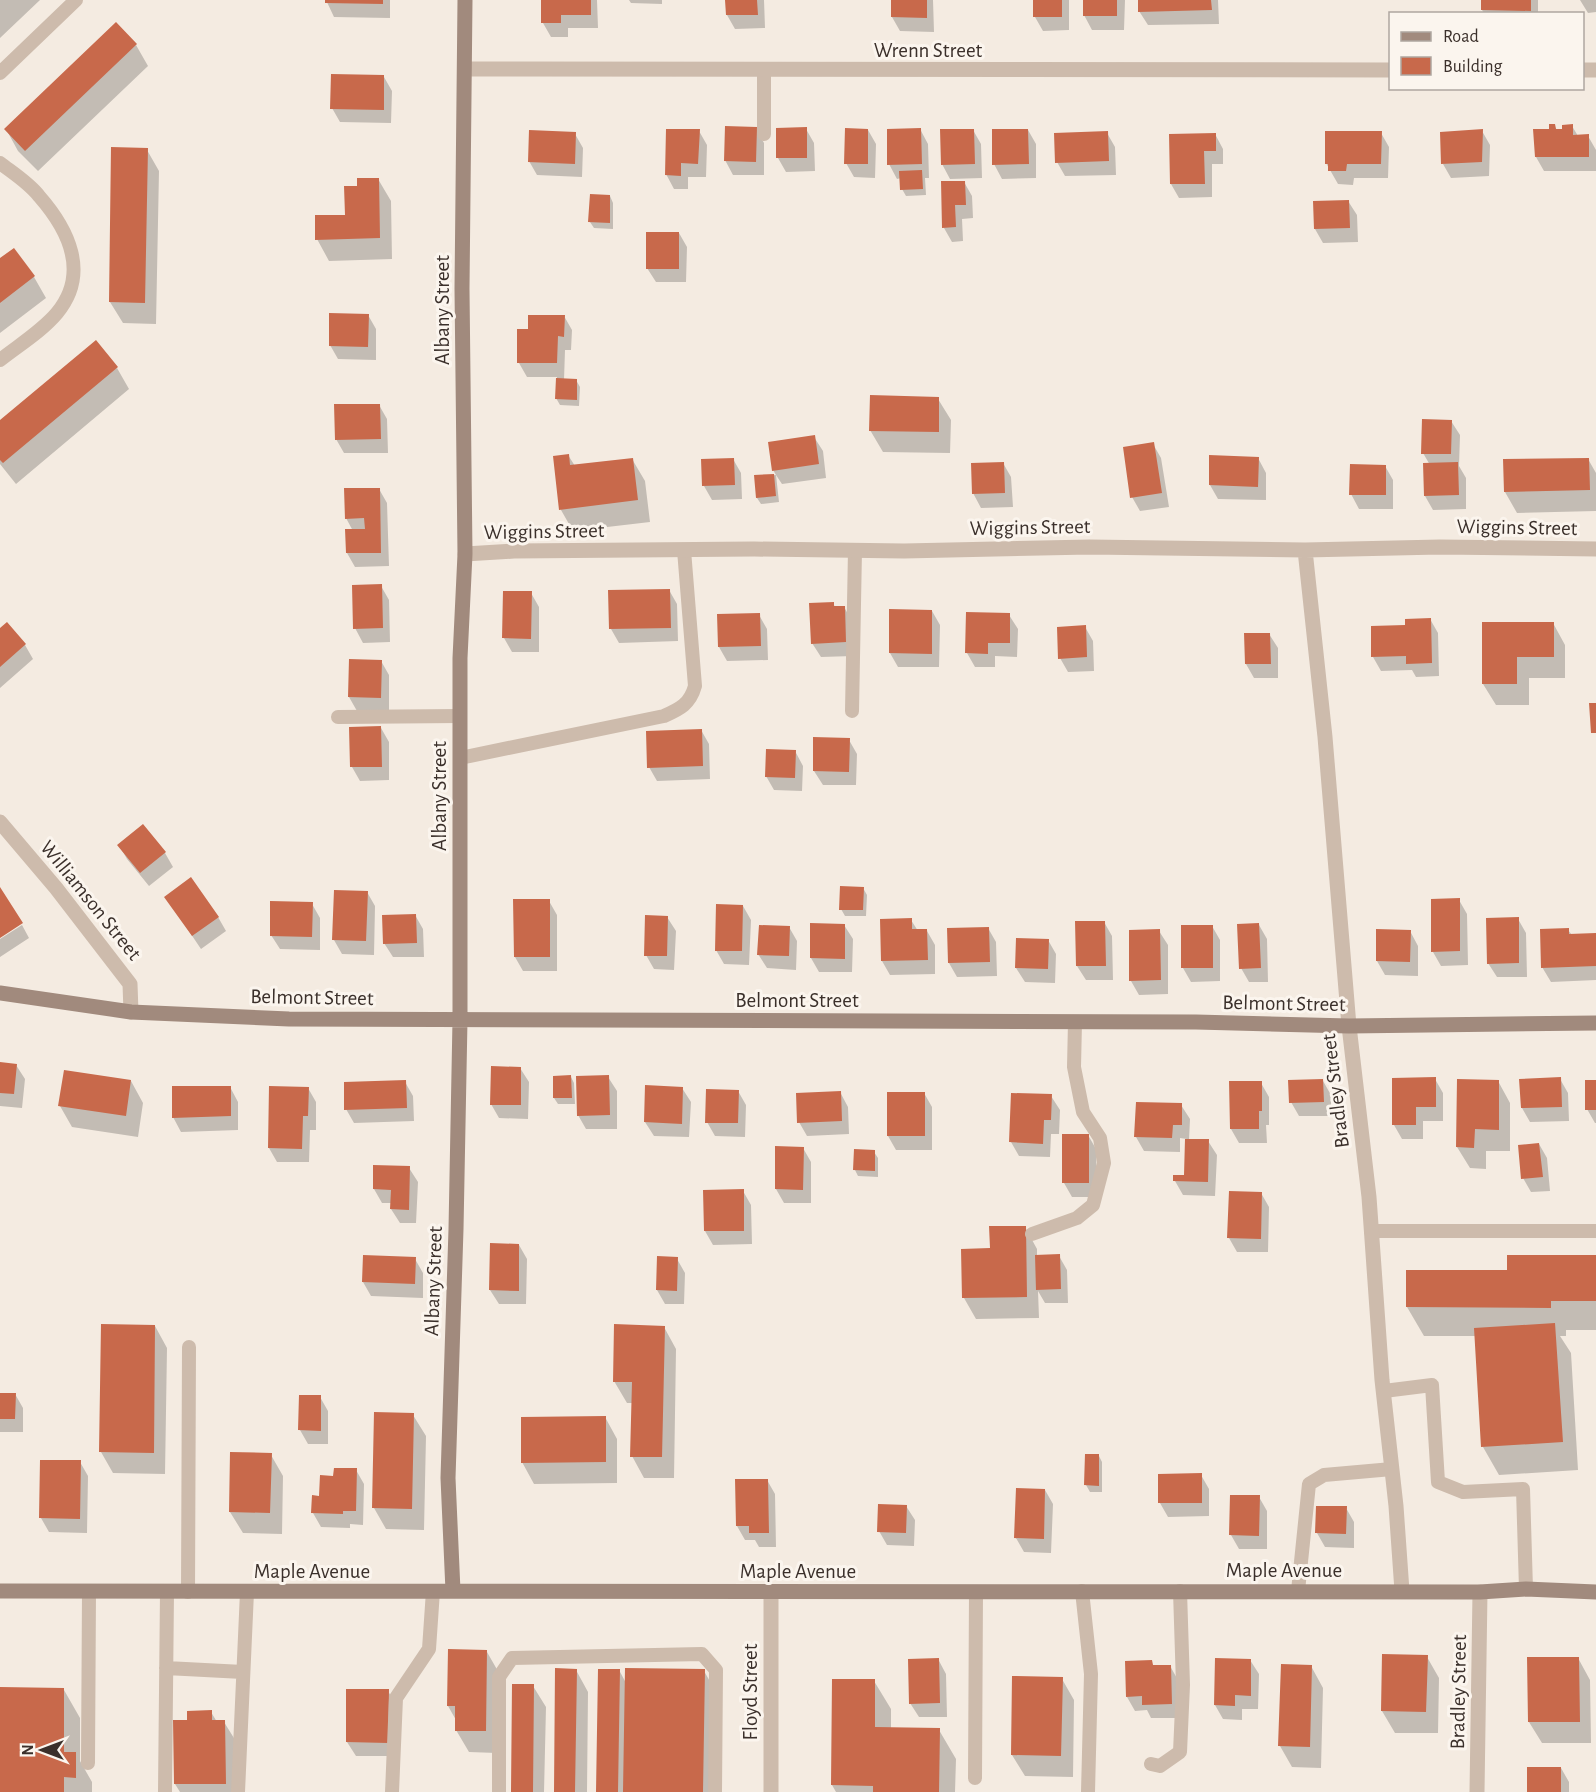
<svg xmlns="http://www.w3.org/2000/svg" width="1596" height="1792" viewBox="0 0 1596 1792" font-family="'Alegreya Sans',sans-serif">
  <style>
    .shadow { fill: #0003 }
    .building { fill: #c8694b }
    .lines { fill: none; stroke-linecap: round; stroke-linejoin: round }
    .lane { stroke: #cdbbac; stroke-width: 14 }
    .street { stroke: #cdbbac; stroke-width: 15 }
    .secondary { stroke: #a18a7d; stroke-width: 15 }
    .labels { text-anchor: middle; stroke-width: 6; stroke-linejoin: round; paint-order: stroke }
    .street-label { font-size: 21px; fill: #3b302b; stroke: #fbf5ee }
  </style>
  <rect width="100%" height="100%" fill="#f4ebe1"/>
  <path class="shadow" d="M0,0H40L0,38Z
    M326,0H390V18L334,17Z
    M543,0H597L598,28H568V37H551L543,23Z
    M629,0H662V4L631,3Z
    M727,0H764L765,28L735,29L727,15Z
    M893,0H933L934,32L900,31L892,17Z
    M1034,0H1069V30L1043,31L1035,17Z
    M1084,0H1125L1124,30H1092L1084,15Z
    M1139,0H1218L1219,24L1148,25L1139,11Z
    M1483,0H1538V14H1485L1482,10Z
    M1580,0H1596V12L1588,13Z
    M136,45L148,66L38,171L18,151L6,129Z
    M384,77L392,91L391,123L340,122L332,108Z
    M1554,126L1557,130H1564L1572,126L1578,136H1588L1596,150V171H1544L1536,157Z
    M756,129L764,143V175H733L725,160Z
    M806,129L814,143L815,171L786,172L778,158Z
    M920,129L928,144L929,178H925L926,195L906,196L902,189L901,178L897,179L889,164Z
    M868,130L876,144L875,178L854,177L846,163Z
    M973,130L981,144L982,178L950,179L942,164Z
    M1028,130L1036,144V178L1002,179L994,164Z
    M699,131L707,145L706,177H688V189H674L666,174Z
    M1482,131L1490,145L1489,176L1451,178L1443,164Z
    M1107,133L1115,147L1116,175L1065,176L1057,162Z
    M1381,133L1389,147L1388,178H1354L1353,185L1338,184L1326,163Z
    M575,134L583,148L582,177L537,175L529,161Z
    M1215,134L1223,149V164H1212V197L1179,198L1171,184Z
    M147,150L159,171L156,324L123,323L110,302Z
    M378,179L391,201L392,259L329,261L317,239L346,216L359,187Z
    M964,182L972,196L973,218L962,219L963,241L952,242L944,228Z
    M610,196L613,203V229L594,228L590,222Z
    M1348,201L1357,215L1358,242L1323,243L1315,229Z
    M679,233L687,247L686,282H656L647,268Z
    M14,250L34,277L46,298L0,333V260Z
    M368,315L376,329V360L338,359L330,345Z
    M564,316L572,330L571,350H565L564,380H576L580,387L579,406L560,405L556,398L557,377H527L519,363L529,330Z
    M117,368L129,389L16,484L0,464V422Z
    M938,399L951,420L950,453L883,452L870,430Z
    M379,405L387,419L388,453H344L336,439Z
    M1451,421L1460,435L1459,466L1466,478V509L1433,510L1425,496L1430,465L1423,453Z
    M814,437L823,451L826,478L782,484L776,475L779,502L761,504L757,498L756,477L776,475L773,470Z
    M1153,444L1161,458L1169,507L1140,511L1132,497Z
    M568,455L575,466L632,459L645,481L650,522L573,531L561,510Z
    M1211,457L1258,458L1266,473V500L1218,499L1210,485Z
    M733,459L741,473L742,499L712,500L704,486Z
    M1588,459L1596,473V511L1517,513L1505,492Z
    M1003,463L1011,477L1013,507L981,508L973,493Z
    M1385,466L1393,480V509H1359L1351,494Z
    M379,489L387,503L389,566L355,567L347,553L353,531L346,518Z
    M381,586L389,600L390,642L363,643L355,628Z
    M669,590L677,604L678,641L619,643L611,629Z
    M531,593L539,607V652H512L504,638Z
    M833,603L835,607H844L852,621L853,656L821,657L812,643Z
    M932,611L940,625L939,667H898L890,653Z
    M759,615L767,629L768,660L727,661L719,647Z
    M1009,615L1018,629L1017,657L995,656V667H975L967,653Z
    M1430,619L1438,633L1439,676L1416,677L1412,670L1381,671L1373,657L1407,627Z
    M1553,623L1565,645V678H1529V705H1496L1483,684Z
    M1085,627L1093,641L1094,671L1068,672L1060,658Z
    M0,630L25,645L33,659L0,688Z
    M1269,634L1278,648V678H1254L1246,664Z
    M381,661L389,675V712L357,711L349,697Z
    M381,728L389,742V780L360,781L352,767Z
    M701,730L709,744L710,779L657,781L649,767Z
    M849,740L857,754L856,785H823L814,771Z
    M795,751L803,766L802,791L774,790L766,776Z
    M142,826L165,853L173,867L149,886L127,859L119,845Z
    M863,888L867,895L866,916H845L841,909Z
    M367,892L375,906L374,955L342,954L334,940Z
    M166,897L218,917L226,931L201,949Z
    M1459,900L1467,914L1468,965L1441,966L1433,952Z
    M549,901L557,915V971H523L515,957Z
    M312,904L320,918V950L280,949L271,935Z
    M743,906L751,920L749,965L724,964L716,950Z
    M415,915L423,929L424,957H393L384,943Z
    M667,917L676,931L674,970L654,969L646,955Z
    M1518,919L1526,933L1527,977H1497L1488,963Z
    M911,920L918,931H927L935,945V974L890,975L882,961Z
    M1104,922L1112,936L1113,980H1086L1077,966Z
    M22,925L29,938L0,957V939Z
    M844,925L853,939L852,972H819L811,958Z
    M1259,925L1267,939L1268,982H1249L1241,968Z
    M1212,926L1220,940V981L1191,982L1183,968Z
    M789,927L797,941L796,970L767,968L758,954Z
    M988,928L996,942L997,976L957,977L949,963Z
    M1568,930L1572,935L1596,937V980L1551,982L1542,967Z
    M1159,931L1168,945V994L1139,995L1131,981Z
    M1410,931L1418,946V976L1385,975L1377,961Z
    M1048,940L1056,954L1055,983L1025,982L1016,968Z
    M0,1063L16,1065L25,1079L22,1108L0,1106Z
    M520,1068L529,1082L528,1119L499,1118L491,1104Z
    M571,1077L574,1083L575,1104H558L554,1098Z
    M608,1077L617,1091V1129H586L578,1115Z
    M1435,1079L1443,1093V1121H1423V1139H1402L1394,1125Z
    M1560,1079L1568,1093L1569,1121L1530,1122L1522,1108L1521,1080Z
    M131,1081L143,1103L138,1137L72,1127L60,1106Z
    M1323,1081L1331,1095V1116H1299L1291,1102Z
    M1498,1081L1510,1103V1151H1486V1169L1470,1168L1457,1147Z
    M405,1082L413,1096L414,1121L354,1123L346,1109Z
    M1596,1082V1123H1595L1587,1109Z
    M1261,1083L1269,1097V1125H1266L1267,1143H1239L1231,1129Z
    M230,1087L238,1102V1130L181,1132L173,1117Z
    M308,1088L316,1102V1130H310L309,1162H277L269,1148Z
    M682,1088L691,1102L689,1137L654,1136L645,1122Z
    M738,1091L746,1105L745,1137L715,1136L707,1122Z
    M840,1092L848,1107L849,1134L807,1136L799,1122Z
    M924,1093L932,1107V1150H896L888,1136Z
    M1051,1096L1060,1110L1059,1134H1051L1050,1157L1019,1156L1011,1142Z
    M1181,1105L1190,1119L1189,1140L1208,1141L1217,1155L1215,1196L1183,1195L1175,1181L1186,1177L1187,1139L1180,1138V1152L1144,1151L1136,1137Z
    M1088,1135L1096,1149L1097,1197H1072L1064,1183Z
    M1539,1144L1547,1158L1550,1191L1531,1192L1523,1178Z
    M803,1148L811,1162V1203H784L776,1189Z
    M874,1152L878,1158V1177L858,1176L855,1170Z
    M409,1168L418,1182L416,1223H400L391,1209L392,1203H382L374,1189Z
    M743,1191L751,1205L752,1244L713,1245L705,1231Z
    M1261,1193L1269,1207L1268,1252H1237L1229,1238Z
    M1025,1227L1037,1249V1256H1059L1067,1270L1068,1303H1045L1038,1291L1039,1318L976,1319L964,1298L991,1250Z
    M519,1245L527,1259L526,1304H499L490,1290Z
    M1596,1257V1330H1566V1336H1560L1571,1353L1578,1470L1499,1475L1483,1447L1476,1336H1424L1407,1307L1508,1271Z
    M415,1259L423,1273V1298L371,1296L363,1282Z
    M677,1259L685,1273L684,1304H665L657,1290Z
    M155,1326L167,1348L165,1474L113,1473L101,1452Z
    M664,1327L676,1349L674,1478H644L632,1456L633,1403H627L614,1381Z
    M0,1394H15L23,1408V1432H0Z
    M320,1397L328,1411V1444H308L300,1430Z
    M413,1415L426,1436L424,1530L386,1529L374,1508Z
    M605,1417L617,1439V1483L534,1484L522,1462Z
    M271,1455L283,1476L282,1534L243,1533L230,1512Z
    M1099,1456L1102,1462V1492H1090L1086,1485Z
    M80,1462L88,1476L87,1533L49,1532L41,1518Z
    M356,1470L364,1484L363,1525L350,1524V1528L321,1527L313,1513L320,1497L335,1478Z
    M1201,1475L1209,1489V1516L1168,1517L1160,1503Z
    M767,1480L775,1494L776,1547H759L755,1540H745L737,1526Z
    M1045,1490L1053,1504L1051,1553L1024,1552L1016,1538Z
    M1232,1497H1259L1267,1511V1549H1239L1231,1535Z
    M906,1506L915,1520L914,1546L887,1545L879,1531Z
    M1346,1508L1354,1522V1548L1325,1547L1317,1533Z
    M487,1652L499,1673L497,1753L469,1752L456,1730V1720L448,1706Z
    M1384,1656L1427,1657L1439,1678L1438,1733H1395L1382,1711Z
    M1578,1658L1590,1680L1591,1743H1542L1529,1722Z
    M938,1659L946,1674L947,1717H919L910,1703Z
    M1216,1659L1250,1660L1259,1674L1258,1709H1242V1720L1223,1719L1215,1705Z
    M1151,1662L1154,1667L1170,1666L1178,1680L1179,1718H1151L1147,1710L1135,1711L1127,1697Z
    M1311,1666L1323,1688L1321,1768L1292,1767L1280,1746Z
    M576,1670L588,1692L587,1792H555Z
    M619,1670L626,1683L704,1671L720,1699L719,1792H597Z
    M1062,1679L1074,1700L1073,1777L1025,1776L1012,1755Z
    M874,1681L891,1709V1729L939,1730L956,1759L955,1792H836L832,1785Z
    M533,1686L546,1707L544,1792H512Z
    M0,1689L64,1690L80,1718V1761L92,1782V1792H0Z
    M348,1690L388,1691L396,1705V1756H356L347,1742Z
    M211,1712L217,1722H224L237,1743V1792H180L175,1784Z
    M1561,1768L1569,1782V1792H1528Z"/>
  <path class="building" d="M325,0H383V4L325,3Z
    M541,0H591V15H561V23H541Z
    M725,0H757L758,15H726Z
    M891,0H927V18L891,17Z
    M1033,0H1062V17H1033Z
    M1083,0H1117V16H1083Z
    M1138,0H1211L1212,10L1138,12Z
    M1481,0H1531V11L1481,10Z
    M116,22L137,44L25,151L4,129Z
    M331,74L384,75V110L330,109Z
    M1549,124H1555L1556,129H1562V125L1573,124V135L1589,134V157H1535L1533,129H1549Z
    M725,126L757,127L756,162L724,161Z
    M807,127V158H776V128Z
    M845,128L868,129V164H844Z
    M921,128L922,164L887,165V129Z
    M666,129H700L698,164L681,163V176L665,175Z
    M940,129H974L975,164L941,165Z
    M992,129H1028L1029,164L992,165Z
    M1483,129L1482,162L1441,164L1440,132Z
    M529,130L576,132L575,164L528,162Z
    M1108,131L1109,161L1055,163L1054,133Z
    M1325,131H1382L1381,164H1347L1346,171H1328V164H1325Z
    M1216,133V151H1204L1205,184H1170L1169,134Z
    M111,147L148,148L145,303L109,302Z
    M922,170L923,189L900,190L899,171Z
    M357,178H379L380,238L315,240V215H345L344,186H357Z
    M941,181H965L966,205H955L956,227L942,228Z
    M590,194L610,195V223L588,222Z
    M1349,200L1350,228L1314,229L1313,201Z
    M646,232H679V269H646Z
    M14,248L35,276L0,303V258Z
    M329,313L369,314L368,347L329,346Z
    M528,315H565L564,337L558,336L557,363H517V329H528Z
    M96,340L118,367L3,463L0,460V420Z
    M556,378L577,379V400L555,399Z
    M870,395L939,397V432L869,431Z
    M334,404H380L381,439L335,440Z
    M1422,419L1452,420L1451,454H1421Z
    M815,435L819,464L772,471L768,442Z
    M1154,442L1162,493L1130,498L1123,447Z
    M569,454L570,465L633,458L638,500L559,510L553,456Z
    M1209,455L1259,457L1258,487L1209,485Z
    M734,458L735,485L702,486L701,459Z
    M1589,458L1590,490L1504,492L1503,459Z
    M1004,462L1005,493L972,494L971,463Z
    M1458,462L1459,495L1424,496L1423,463Z
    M1350,464L1386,465V495H1349Z
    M774,474L776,496L756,498L754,475Z
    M344,488H380L381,553H346L345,529H365L364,518L345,519Z
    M382,584L383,628L353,629L352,585Z
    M670,589L671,628L609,629L608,590Z
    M503,591H532L531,639L502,638Z
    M834,602V606H845L846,642L811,644L809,603Z
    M889,609L932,610V654L889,653Z
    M966,612L1010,613V643H988V654L965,653Z
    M760,613L761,646L718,647L717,614Z
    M1431,618L1432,663L1406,664V656L1371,657V626L1405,625V619Z
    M7,622L26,644L0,667V628Z
    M1482,622H1554V657H1517V684H1482Z
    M1086,625L1087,657L1058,659L1057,627Z
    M1244,633H1270L1271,664H1245Z
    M349,659L382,660L381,698L348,697Z
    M1589,703H1596V733H1591Z
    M381,726L382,767H350L349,727Z
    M702,729L703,766L647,768L646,731Z
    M813,737L850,738L849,772L813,771Z
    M766,749L796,750L795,778L765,777Z
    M143,824L166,852L140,873L117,845Z
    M191,877L219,917L192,936L164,897Z
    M840,886L864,887L863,910H839Z
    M0,887L23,923L0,938Z
    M334,890L368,891L366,941L332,940Z
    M1460,898V951L1431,952V899Z
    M513,899H550V957H514Z
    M270,901L313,902L312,937L270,936Z
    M716,904L743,905L742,951H715Z
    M416,914L417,943L383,944L382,915Z
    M645,915L668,916L667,956H644Z
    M1519,917V963L1487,964L1486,918Z
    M912,918V929H927L928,960L881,961L880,919Z
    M1075,921H1105L1106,966H1076Z
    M810,923L845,924V959L810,958Z
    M1259,923L1261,968L1239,969L1237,924Z
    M759,925L790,926L789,956L757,955Z
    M1181,925H1213V968H1181Z
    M989,927L990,962L948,963L947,928Z
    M1569,928V934L1596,933V966L1541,968L1540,929Z
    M1160,929L1161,980L1129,981V930Z
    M1376,929L1411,930L1410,962L1376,961Z
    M1016,938L1049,939L1048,969L1015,968Z
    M0,1062L17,1064L14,1094L0,1093Z
    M491,1066L521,1067V1105H490Z
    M64,1070L131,1080L126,1116L58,1106Z
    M571,1075L572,1098H553V1076Z
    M609,1075L610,1115L577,1116L576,1076Z
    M1436,1077V1107H1416V1125H1392V1078Z
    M1561,1077L1562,1107L1521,1108L1519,1079Z
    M1323,1079L1324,1102L1289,1103L1288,1080Z
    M1457,1079L1499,1080V1130L1475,1129L1474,1148L1456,1147Z
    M406,1080L407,1108L344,1110V1082Z
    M1585,1080H1596V1110H1585Z
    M1229,1081H1262V1111H1259V1129H1230Z
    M645,1085L683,1087L682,1124L644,1122Z
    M172,1086H231V1116L172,1118Z
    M269,1086L309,1087L308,1116H303L302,1149L268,1148Z
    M706,1089L739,1090L738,1123H705Z
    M841,1091L842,1121L797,1123L796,1093Z
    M887,1092H925V1136H887Z
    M1011,1093L1052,1094L1051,1120H1044L1043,1144L1009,1142Z
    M1136,1102L1182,1103V1125H1173L1172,1138L1134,1137Z
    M1062,1134H1089V1183H1062Z
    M1185,1139H1209L1208,1182L1173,1181V1175H1184Z
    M1539,1143L1543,1177L1521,1179L1518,1145Z
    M775,1146L804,1147L803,1190L775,1189Z
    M854,1149L875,1150V1171L853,1170Z
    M373,1165L410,1166L409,1210L390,1209L391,1190L373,1189Z
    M744,1189V1231H704L703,1190Z
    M1229,1191L1262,1192L1261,1239L1227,1238Z
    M989,1226H1026L1027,1297L962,1298L961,1249L990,1248Z
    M490,1243L519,1244V1291L489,1290Z
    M1060,1254L1061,1289L1036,1290L1035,1255Z
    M363,1255L416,1257L415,1284L362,1282Z
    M1507,1255H1596V1301H1551V1308L1406,1307V1270H1507Z
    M657,1256L678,1257L677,1291L656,1290Z
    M1555,1323L1563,1442L1481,1447L1474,1328Z
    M101,1324L155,1325L154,1453L99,1452Z
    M614,1324L665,1326L662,1457H630L632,1382H613Z
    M0,1393H16L15,1419H0Z
    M299,1395H321V1431L298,1430Z
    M374,1412L414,1413L412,1509L372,1508Z
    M606,1416V1462L521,1463V1417Z
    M230,1452L272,1453L270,1513L229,1512Z
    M1085,1454H1099V1486L1084,1485Z
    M40,1460H81L80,1519L39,1518Z
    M334,1468H357L356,1511H343V1514L311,1513L312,1495L319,1496L320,1475L333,1476Z
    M1202,1473V1503H1158V1474Z
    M735,1479H768L769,1533H749V1526H736Z
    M1016,1488L1045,1489L1044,1539L1014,1538Z
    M1230,1495H1260L1259,1536L1229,1535Z
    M878,1504L907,1505L906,1533L877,1532Z
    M1316,1506H1347L1346,1534L1315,1533Z
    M448,1649L487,1650L486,1731H455V1706H447Z
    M1382,1654L1428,1655L1426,1712L1381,1711Z
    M1527,1657H1579L1580,1722H1528Z
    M939,1658L940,1703L909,1704L908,1659Z
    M1215,1658L1251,1659V1696L1235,1695V1706L1214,1705Z
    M1152,1660L1153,1665H1171L1172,1704L1142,1705V1696L1126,1697L1125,1661Z
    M1281,1664L1312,1665L1310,1747L1278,1746Z
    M555,1668L577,1669L575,1792H554Z
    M625,1668L705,1669L703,1792H623Z
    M598,1669H620L618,1792H596Z
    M1012,1676L1063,1677L1061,1756L1011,1755Z
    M832,1679H875V1727L940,1728L939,1792H873V1786L831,1785Z
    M512,1684H534L533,1792H511Z
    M0,1687L64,1688V1752H76V1778L64,1777V1792H0Z
    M346,1689H389L388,1743L346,1742Z
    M212,1710V1720H225L226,1784H174L173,1720H187V1711Z
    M1527,1767H1561V1792H1527Z"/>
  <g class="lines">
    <path class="lane" d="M0,73L76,0
      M764,134V70
      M0,163C13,173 29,183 39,196C68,229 90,273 57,313C42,331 19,345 0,360
      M852,711L855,550
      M338,717L460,716
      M460,758L664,716C680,709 690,704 695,686L684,550
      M1371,1231H1596
      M1032,1234L1077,1218L1093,1205L1104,1163L1100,1138L1083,1112L1074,1067L1075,1022
      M1384,1391L1432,1385L1438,1482L1463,1492L1523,1489L1526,1589
      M1082,1591L1091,1674L1088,1792
      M1298,1591L1309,1484L1324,1475L1392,1469
      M188,1592L189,1347
      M166,1668L243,1672
      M88,1763L89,1591
      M1151,1764L1160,1766L1180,1752L1183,1685L1180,1591
      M975,1778L976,1592
      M165,1792L167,1592
      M238,1792L247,1592
      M392,1792L396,1698L429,1649L433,1591
      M499,1792V1677L512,1658L702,1654L716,1670L715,1792"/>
    <path class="street" d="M465,69L1390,70
      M1582,70H1596
      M1305,550L1325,737L1349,1026L1369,1197L1382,1380L1396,1506L1402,1591
      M465,554L514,551L754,549L904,551L1090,547L1305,550L1440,547L1596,549
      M0,822L56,888L130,984L131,1012
      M771,1592V1792
      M1477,1792L1480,1592"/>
    <path class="secondary" d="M0,993L131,1012L289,1019L1196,1022L1349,1026L1596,1023
      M0,1591L1480,1592L1526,1589L1596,1592
      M453,1591L448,1478L456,1229L460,1020V658L465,554L462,289L465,0"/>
  </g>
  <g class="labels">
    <g class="street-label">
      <text x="928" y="57">Wrenn Street</text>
      <text transform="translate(442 310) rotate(-90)" y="7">Albany Street</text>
      <text transform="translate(1030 527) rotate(-1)" y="7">Wiggins Street</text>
      <text transform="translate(1517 527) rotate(1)" y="7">Wiggins Street</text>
      <text transform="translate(544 531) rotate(-1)" y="7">Wiggins Street</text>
      <text transform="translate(439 796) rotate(-90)" y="7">Albany Street</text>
      <text transform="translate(91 900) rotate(51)" y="7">Williamson Street</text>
      <text transform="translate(312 997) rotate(1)" y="7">Belmont Street</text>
      <text x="797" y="1007">Belmont Street</text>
      <text transform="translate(1284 1003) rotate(1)" y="7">Belmont Street</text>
      <text transform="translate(1335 1091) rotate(-97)" y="7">Bradley Street</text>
      <text transform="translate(433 1281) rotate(-88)" y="7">Albany Street</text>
      <text x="1284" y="1577">Maple Avenue</text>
      <text x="312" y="1578">Maple Avenue</text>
      <text x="798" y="1578">Maple Avenue</text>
      <text transform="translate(750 1692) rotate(-90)" y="7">Floyd Street</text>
      <text transform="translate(1458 1692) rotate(-89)" y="7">Bradley Street</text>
    </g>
  </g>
  <rect x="1389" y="12" width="195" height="78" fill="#fbf5ee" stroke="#aea6a0" stroke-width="1.5"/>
  <rect x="1401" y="32" width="30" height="9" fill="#a18a7d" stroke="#aea6a0" stroke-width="1.5"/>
  <text x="1443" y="42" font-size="18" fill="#3b302b">Road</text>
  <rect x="1401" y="57" width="30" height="18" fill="#c8694b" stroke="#aea6a0" stroke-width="1.5"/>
  <text x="1443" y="72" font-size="18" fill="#3b302b">Building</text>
  <g transform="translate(42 1750) rotate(270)" stroke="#fbf5ee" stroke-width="4.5" paint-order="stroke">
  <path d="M0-4.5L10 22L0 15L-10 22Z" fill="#3b302b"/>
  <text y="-9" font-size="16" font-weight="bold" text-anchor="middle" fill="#3b302b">N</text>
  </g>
</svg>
